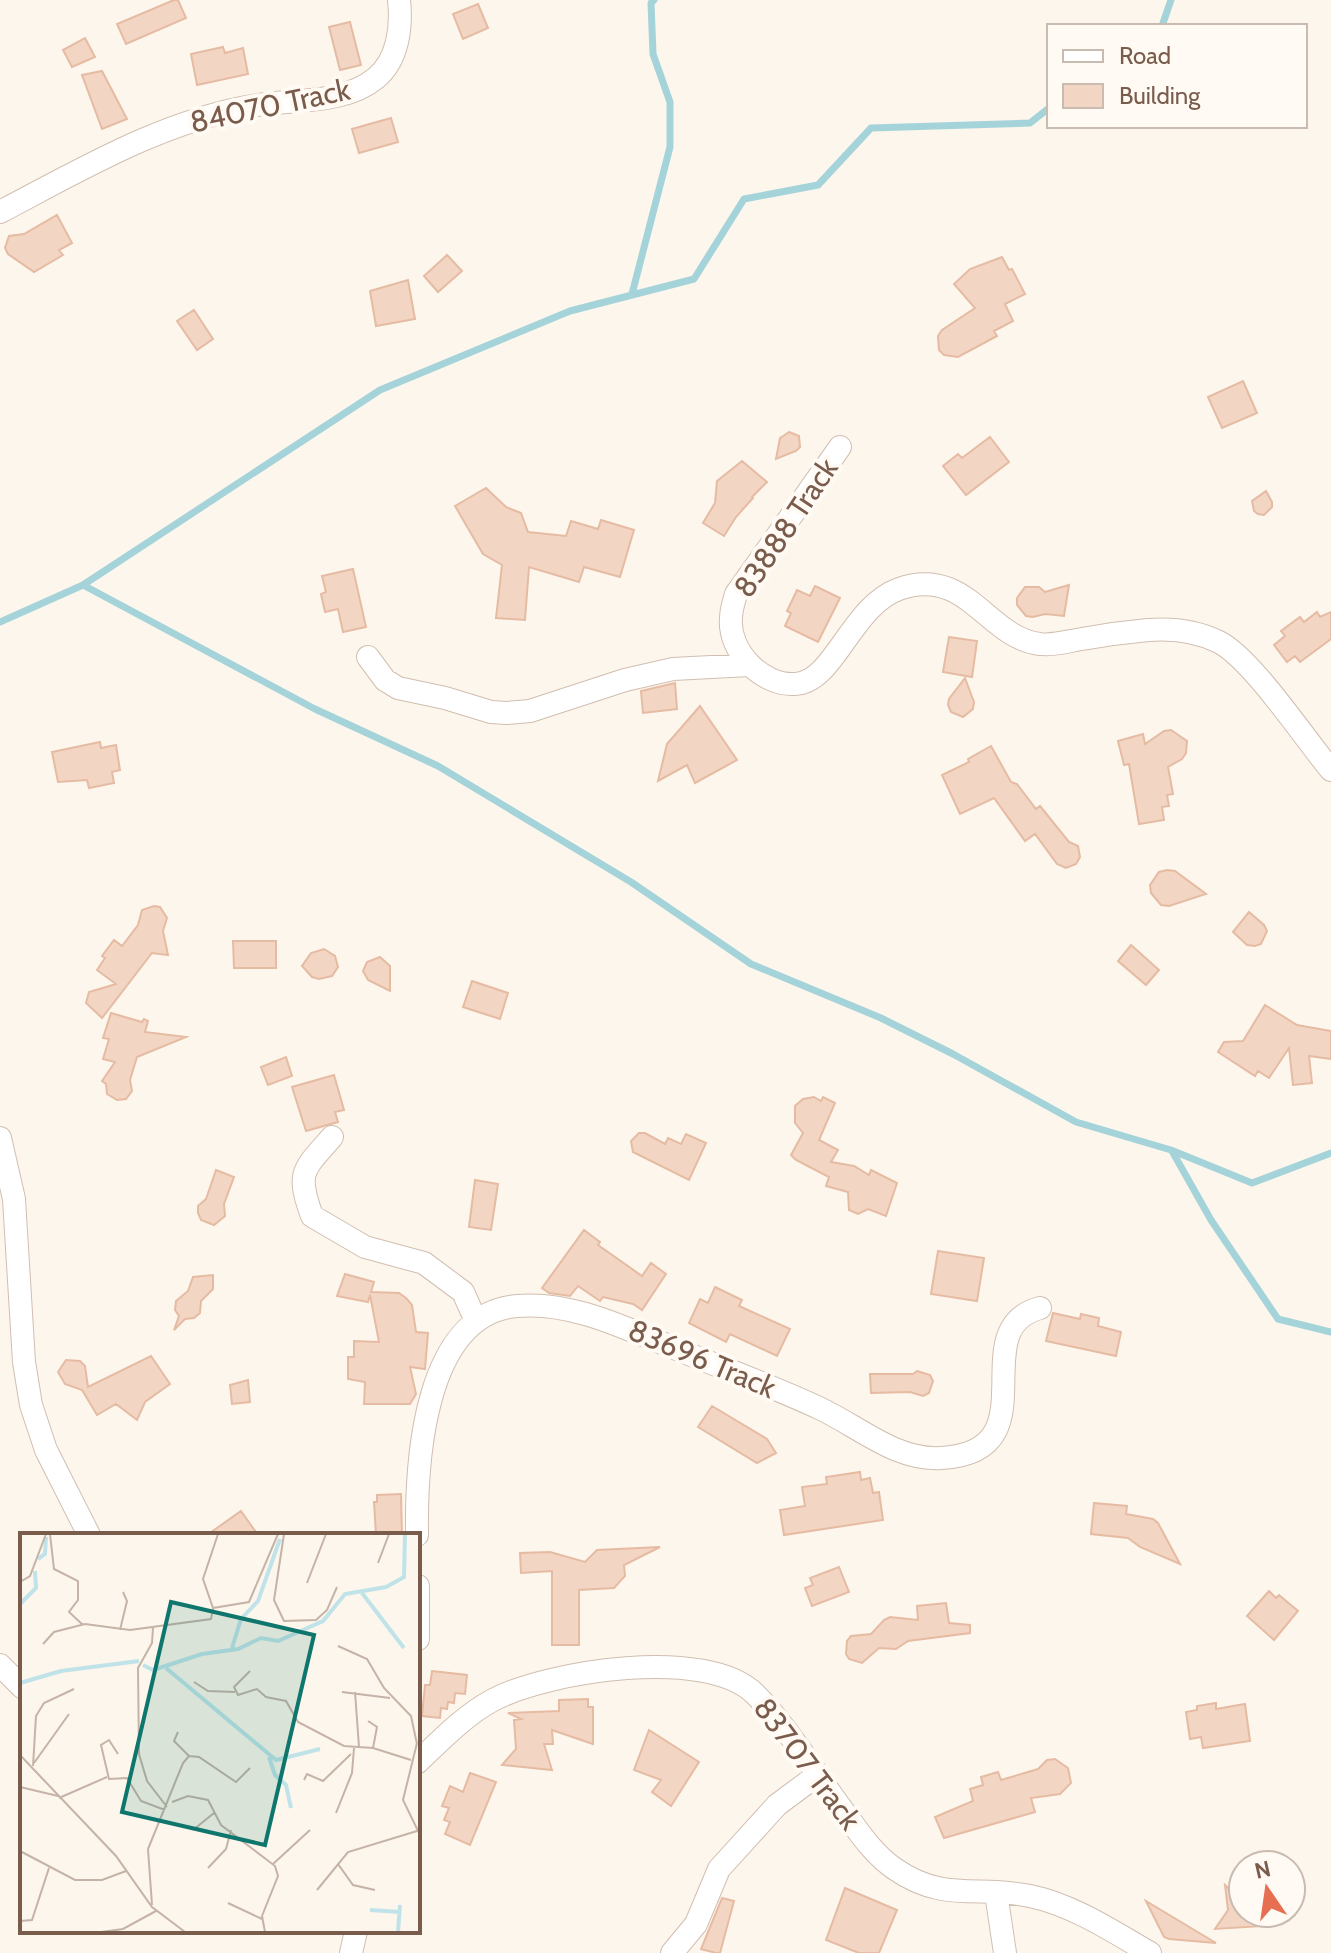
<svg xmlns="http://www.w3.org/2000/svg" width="1331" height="1953" viewBox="0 0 1331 1953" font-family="Cabin,sans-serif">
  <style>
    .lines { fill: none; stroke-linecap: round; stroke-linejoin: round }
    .stream { stroke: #a5d3da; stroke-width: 7 }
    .building { fill: #f3d5c3; stroke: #e6bba3; stroke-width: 2 }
    .street-casing { stroke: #d1beb0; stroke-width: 24 }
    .street { stroke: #fff; stroke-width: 22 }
    .labels { text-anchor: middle; stroke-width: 8; stroke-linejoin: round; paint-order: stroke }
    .street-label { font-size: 30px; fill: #7a5c4d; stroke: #fffaf3 }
    .inset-river { fill: none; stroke: #bfe3e8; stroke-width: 4 }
    .inset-road { fill: none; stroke: #c5b3a7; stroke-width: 2 }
    .view { fill: #0f766e; fill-opacity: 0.15; stroke: #0f766e; stroke-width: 4 }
    .inset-edge { fill: none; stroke: #7a5c4d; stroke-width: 4 }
  </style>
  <rect width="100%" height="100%" fill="#fdf6ec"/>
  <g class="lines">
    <path class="stream" d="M1162,26L1171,0
      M632,294L670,147V102L653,54L651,3L654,0
      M83,585L315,709L438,766L631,882L751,964L881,1018L953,1054L1076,1122L1171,1150L1252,1183L1331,1153
      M0,622L83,585L380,390L570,311L694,279L744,199L818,185L871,128L1030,123L1049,108
      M1172,1151L1211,1220L1278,1319L1331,1332"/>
  </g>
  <path class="building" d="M174,0H178L186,18L126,44L117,24Z
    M478,4L488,28L463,39L453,14Z
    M350,22L361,65L340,70L329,27Z
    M85,38L95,57L72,67L63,50Z
    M223,47L225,53L243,48L248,74L197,85L191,54Z
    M102,71L127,119L102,129L82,75Z
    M391,118L398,142L359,153L352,129Z
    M57,215L72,243L59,250L63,255L34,272L8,254L5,248L9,236L24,234Z
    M447,255L462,271L438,292L424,276Z
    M1002,257L1009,270L1012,269L1025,294L1005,304L1013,321L994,331L997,336L958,357L944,355L939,350L938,336L942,330L975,308L954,284L970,269Z
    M408,280L415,319L376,326L370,291Z
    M194,310L213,339L197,350L177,321Z
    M1243,381L1257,413L1222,428L1208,397Z
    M789,432L799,436L800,447L796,451L776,459L780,438Z
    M990,437L1009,462L966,495L943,466L958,454L962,458Z
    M742,461L767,482L752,497L753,498L736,517L724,536L703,523L715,503L717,481Z
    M486,488L506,507L521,513L528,532L566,536L571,521L598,529L601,520L634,530L620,577L584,567L579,582L529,567L525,620L496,618L502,565L483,554L455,506Z
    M1266,491L1272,502V507L1264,515L1258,514L1254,511L1252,501Z
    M353,569L366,627L343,632L338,609L325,612L321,594L326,592L322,576Z
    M1069,585L1064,616L1045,614L1033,617L1026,616L1017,605V598L1025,587H1039L1045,592Z
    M815,586L840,598L818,642L785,626L791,613L787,611L797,590L810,596Z
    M1317,612L1320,617L1331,612V639L1300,662L1295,656L1287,662L1274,645L1285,636L1281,631L1300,617L1304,622Z
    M949,637L977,641L972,677L943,672Z
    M965,678L974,702L973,709L963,717L951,712L948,705L949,699Z
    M675,683L677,709L643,713L641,691Z
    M700,706L737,760L695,783L687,765L658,781L667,744Z
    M1171,730L1187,741L1186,753L1182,759L1168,767L1173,794L1167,795L1169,806L1162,807L1164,820L1139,824L1129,764L1124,765L1118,741L1143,734L1145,744L1164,731Z
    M100,742L101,748L116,745L120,770L112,772L114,783L89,788L87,780L58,782L52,752Z
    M991,746L1011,782L1017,784L1036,809L1040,806L1069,842L1078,846L1080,857L1076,864L1066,868L1057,864L1035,834L1025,841L994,798L960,814L942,775L969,762L968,759Z
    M1167,870L1175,871L1206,894L1169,906L1161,905L1151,893L1150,885L1159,872Z
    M154,906L160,907L167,918L163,931L168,955L152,953L102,1018L86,1003L89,992L116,984L97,970L105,958L102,956L114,940L122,946L138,925L142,910Z
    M1249,912L1264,925L1267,931L1261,944L1255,946L1247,945L1233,932Z
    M233,941H276V968H234Z
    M1131,945L1159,970L1146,985L1118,961Z
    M324,949L335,956L338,967L332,976L319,979L312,977L302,966L311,953Z
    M380,957L390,966V991L368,980L363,971L367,962Z
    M472,981L508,993L500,1019L463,1007Z
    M1265,1005L1297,1025L1331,1031V1059L1309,1056L1312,1083L1293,1085L1289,1048L1269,1078L1258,1071L1255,1076L1218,1052L1224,1042L1243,1041Z
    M111,1013L142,1022L144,1019L148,1021L145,1032L186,1037L137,1057L130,1080L132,1091L126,1099L117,1100L107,1094L106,1084L102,1081L115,1062L103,1059L109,1039L103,1038Z
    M286,1057L292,1076L268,1085L261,1067Z
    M334,1075L344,1110L335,1112L338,1122L306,1131L292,1087Z
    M814,1097L821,1101L823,1097L835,1103L819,1140L838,1150L831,1162L854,1166L869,1175L871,1170L897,1183L886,1216L868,1209L858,1214L849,1210L848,1192L826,1186L829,1177L796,1160L791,1155L803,1133L795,1123V1106L803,1099Z
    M639,1133H645L665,1144L668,1138L681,1144L686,1134L706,1143L689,1180L633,1152L631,1141Z
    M216,1170L234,1177L224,1204L225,1216L214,1225L201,1220L198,1213V1206L206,1199Z
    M475,1180L498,1184L491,1230L469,1227Z
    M584,1230L600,1242L598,1245L642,1276L651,1263L666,1274L642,1310L633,1304L603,1297L600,1301L578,1286L570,1296L549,1293L542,1288Z
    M938,1251L984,1258L977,1301L931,1294Z
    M345,1274L374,1282L371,1292L399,1293L406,1298L412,1305L416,1332L428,1333L425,1369L410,1367L416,1394L410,1404H364L365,1382L348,1379V1357H354V1341L379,1342L370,1295L368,1302L337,1296Z
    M213,1275V1289L201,1301L200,1313L194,1318L185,1319L174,1330L179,1316L175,1310L176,1301L188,1291L193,1277Z
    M715,1287L742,1300L739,1306L790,1329L777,1356L730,1334L726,1342L689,1323L700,1299L708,1303Z
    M1053,1313L1080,1319L1081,1314L1099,1318L1098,1326L1121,1332L1116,1356L1046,1341Z
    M151,1356L170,1384L145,1402L137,1420L116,1404L97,1415L82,1390L65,1384L58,1372L66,1360L80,1361L85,1366L88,1387Z
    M917,1371L930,1375L933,1381L929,1393L923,1396L910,1392L871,1393L870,1374H913Z
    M248,1380L250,1402L232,1404L230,1385Z
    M712,1406L767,1439L776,1453L757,1463L698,1427Z
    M860,1472L861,1480L870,1478L873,1493L879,1492L883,1520L784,1535L780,1510L805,1506L802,1487L827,1484L826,1477Z
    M401,1494L402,1535H376L374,1502H377V1495Z
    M1094,1503L1127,1506L1126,1514L1153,1519L1158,1523L1180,1564L1140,1547L1128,1538L1091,1534Z
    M241,1511L258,1535H207Z
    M660,1547L624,1565L625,1576L614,1588L579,1590V1645H552V1571L521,1573L520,1553L550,1552L585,1562L597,1550Z
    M839,1567L849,1592L812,1606L805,1588L813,1585L810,1578Z
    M1269,1591L1276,1598L1279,1595L1298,1611L1274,1640L1247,1616Z
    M946,1603L949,1623L970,1625V1633L908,1641L896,1649L879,1648L862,1663L849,1659L846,1654L847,1641L851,1636L871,1634L884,1620L890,1617L918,1620L917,1606Z
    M432,1671L467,1675L465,1694L455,1693L454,1703L448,1702L447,1709L441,1708L440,1718L422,1716L425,1685H430Z
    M588,1699V1707H593V1744L552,1730L553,1744H544L552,1770L502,1765L516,1749L514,1720L521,1719L508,1713L559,1711V1700Z
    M1216,1703V1709L1245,1704L1250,1741L1203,1748L1201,1737L1190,1739L1186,1712L1197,1710V1706Z
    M649,1730L699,1762L671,1806L652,1792L661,1780L634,1770Z
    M1055,1759L1068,1768L1071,1783L1060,1794L1031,1798L1035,1812L944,1838L935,1817L973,1801L970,1789L983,1785L981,1777L998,1772L1001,1780L1038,1769L1047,1760Z
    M470,1773L496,1782L470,1845L445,1834L450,1822L444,1820L449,1808L442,1806L450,1786L463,1792Z
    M1225,1885L1243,1903V1913H1252L1264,1926L1215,1929L1228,1910Z
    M845,1888L897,1910L879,1953H859L826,1940Z
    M722,1898L734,1901L720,1953H716L701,1949Z
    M1146,1901L1216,1943L1169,1939L1164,1937Z"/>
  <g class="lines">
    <g class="street-casing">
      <path id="street" d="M0,212C82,169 166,119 258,105C296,99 345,104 376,78C398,60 402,27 399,0
        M840,447L736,594C734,601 731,610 731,618C728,651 762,686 795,684C834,683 851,606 899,589C967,565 987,638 1040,644C1053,646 1069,641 1082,639C1104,635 1126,632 1148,630C1173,628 1197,631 1219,642C1252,659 1305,739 1331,770
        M368,657L385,680L398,688L445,698L491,712L507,713L530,711L625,680L673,669L750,665
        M332,1137C303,1170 296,1172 312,1216L365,1247L424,1263L463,1292L476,1321
        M0,1138L14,1199L24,1362L31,1405L46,1450L89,1535
        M417,1535C416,1464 423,1314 517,1306C571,1301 625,1328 674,1348C722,1368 772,1386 819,1408C858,1426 896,1461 941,1458C1054,1452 961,1329 1040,1308
        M418,1586V1639
        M0,1665L22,1687
        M418,1762C441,1740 465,1715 493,1700C548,1671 707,1646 755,1694C789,1728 820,1781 850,1820C863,1838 876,1856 895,1869C944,1903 979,1885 1030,1896C1073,1905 1112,1931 1150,1953
        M996,1893L1005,1953
        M351,1953L356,1931
        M672,1953L696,1924L719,1869L777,1805L816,1776"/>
    </g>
    <use href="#street" class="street"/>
  </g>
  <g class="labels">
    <g class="street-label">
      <text transform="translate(270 106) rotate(-12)" y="10">84070 Track</text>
      <text transform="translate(786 528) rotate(-56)" y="10">83888 Track</text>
      <text transform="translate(702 1359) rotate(23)" y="10">83696 Track</text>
      <text transform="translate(807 1764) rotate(53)" y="10">83707 Track</text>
    </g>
  </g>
  <g transform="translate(20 1533)">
    <rect width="400" height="400" fill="#fdf6ec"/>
    <path class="inset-river" d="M18,26L25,21L26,4M342,60L384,115M0,71L16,55L15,38M212,115L221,86L238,68L260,6M123,132L133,137L182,121L218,116L241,105L258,108L303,88L325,61L366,54L384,44L385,1M146,135L256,227L300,216M0,150L41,138L119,128M249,224L255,242L266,252L271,275M350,377L380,379M378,399L380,372"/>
    <path class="inset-road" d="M30,1L34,36L58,48V67L49,79L63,92M264,1L254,67L264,88L296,87L307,77L317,54M358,30L369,1M0,49L10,43L26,1M287,50L306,1M193,75L229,69L258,1M133,95L132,110L118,135L119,221L127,248L147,274M100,97L107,68L103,59M23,111L34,99L65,91L110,97L191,86L193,75L183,46L198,1M318,113L347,126L364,155L391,183L397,211M230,138L214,154L218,162L237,156L246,164L266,168L278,189L324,213L353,215L391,227M174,149L188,158L215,159M322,159L370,165M335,159L339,214M348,188L357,194L353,215M158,199L154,208L169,223M397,210L383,267L400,302M98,221L89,207L81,212L89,246L107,245L121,268L145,277M0,222L96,323L132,374L165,399M14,230L49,181M13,233L16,183L24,170L54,156M284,247L287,241L303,248L331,221M0,254L38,263M39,265L87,244M152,269L168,263L188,267L201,292L255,333L258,343L242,383L245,399M316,280L332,240L334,215M173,297L194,280M0,318L55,347H82L106,338M253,331L290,297M318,331L333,352L355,357M188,335L206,316L211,297M297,357L328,319L397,298M208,370L242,386M132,372L128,316L163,230L169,223L179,224L216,249L230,235M0,388L12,387L29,335M81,399L103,396L136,378"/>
    <path class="view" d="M151,69L294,102L245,312L102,279Z"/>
    <rect width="400" height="400" class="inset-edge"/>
  </g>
  <rect x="1047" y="24" width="260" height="104" fill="#fffaf3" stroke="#cabbb1" stroke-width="2"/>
  <rect x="1063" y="50" width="40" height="12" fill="#ffffff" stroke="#cabbb1" stroke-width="2"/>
  <text x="1119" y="64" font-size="24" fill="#7a5c4d">Road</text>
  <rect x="1063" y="84" width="40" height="24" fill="#f3d5c3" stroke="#cabbb1" stroke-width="2"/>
  <text x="1119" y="104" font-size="24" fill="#7a5c4d">Building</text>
  <g transform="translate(1267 1889) rotate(347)"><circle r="38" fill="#fffaf3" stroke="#cabbb1" stroke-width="2"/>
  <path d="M0-6L14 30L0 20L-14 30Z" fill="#e76f51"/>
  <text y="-12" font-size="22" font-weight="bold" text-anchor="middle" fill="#7a5c4d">N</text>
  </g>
</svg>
